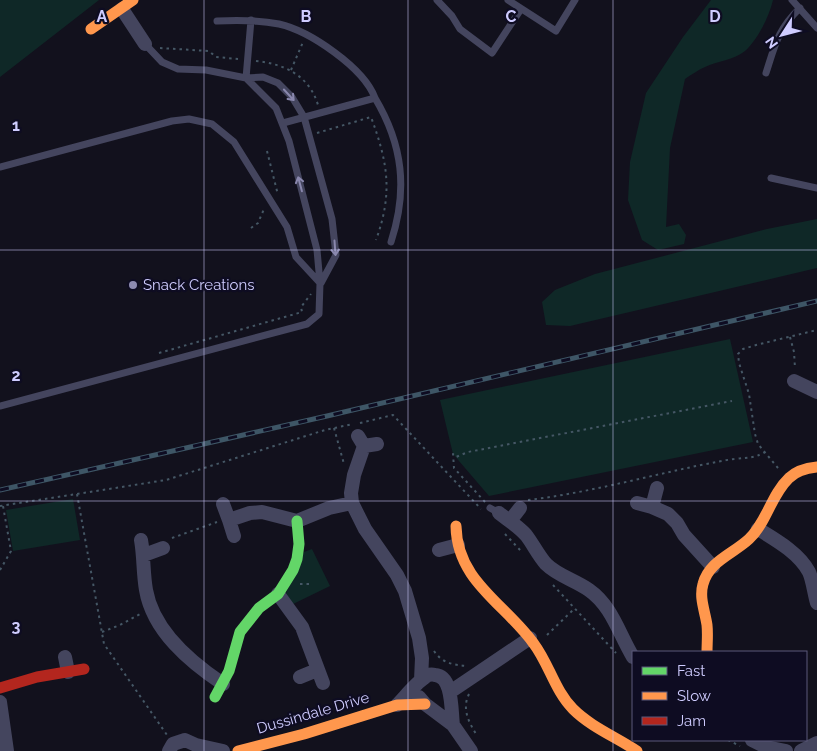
<svg xmlns="http://www.w3.org/2000/svg" width="817" height="751" viewBox="0 0 817 751" font-family="Raleway,sans-serif">
  <style>
    .green { fill: #0f2827 }
    .lines { fill: none; stroke-linecap: round; stroke-linejoin: round }
    .path { stroke: #455765; stroke-width: 2; stroke-dasharray: 2.5 4; stroke-linecap: butt }
    .lane { stroke: #44455e; stroke-width: 7 }
    .street { stroke: #44455e; stroke-width: 14 }
    .fast { stroke: #63d668; stroke-width: 11 }
    .slow { stroke: #ff974d; stroke-width: 11 }
    .jam { stroke: #b3261e; stroke-width: 11 }
    .rail-casing { stroke: #3e5666; stroke-width: 5 }
    .rail { stroke: #0e0c22; stroke-width: 3; stroke-dasharray: 9; stroke-linecap: butt }
    .oneway { stroke: #8a88ae }
    .grid { fill: none; stroke: #cfccff; stroke-width: 1; stroke-opacity: 0.55 }
    .poi-dot { fill: #8d8bb0; stroke: #0e0c22; stroke-width: 2 }
    .labels { text-anchor: middle; stroke-width: 4.5; stroke-linejoin: round; paint-order: stroke }
    .poi-label { font-size: 15px; fill: #cfccff; stroke: #0e0c22; text-anchor: start }
    .street-label { font-size: 15px; fill: #cfccff; stroke: #0e0c22 }
    .grid-label { font-size: 16px; text-anchor: middle; font-weight: bold; fill: #cfccff; stroke: #0e0c22; stroke-width: 4.5; stroke-linejoin: round; paint-order: stroke }
  </style>
  <rect width="100%" height="100%" fill="#12111d"/>
  <path class="green" d="M0,0H99L0,77Z
    M711,0H773C769,17 758,39 745,51C734,60 717,61 705,67C698,70 691,75 685,79L670,148L666,227L679,224L686,235L684,244L658,250L642,240L628,200L630,162L646,93L683,37Z
    M817,219V268L570,326L546,325L542,302L555,290L595,274L767,229Z
    M730,339L753,442L489,496L453,454L440,400Z
    M73,499L80,540L13,551L6,510Z
    M312,549L330,586L291,605L286,593L304,552Z"/>
  <g class="lines">
    <path class="path" d="M160,48L209,51L216,57L238,59
      M256,61C284,64 309,75 318,105
      M291,70L303,42
      M317,133L371,117C388,163 393,193 376,240
      M267,151L278,195
      M251,228L258,223L264,209
      M790,337L794,352L795,368
      M159,353L302,312L301,307L311,294
      M360,423L393,415L481,509
      M334,428L344,464
      M778,468L758,444L755,434L749,394L739,363L738,354L743,349L756,345L817,330
      M77,494L104,644L167,735
      M528,500C587,493 644,477 701,465C713,463 724,460 735,459C748,457 753,459 765,452
      M485,502L454,468L453,454L456,457L468,452L732,401
      M0,506L166,480L325,430L353,424
      M505,534L521,551
      M172,538L217,522
      M0,570L11,551L3,506
      M300,584H313
      M553,585L616,653
      M102,632L120,625L140,614
      M547,635L574,609
      M434,651C442,663 453,665 467,666
      M469,694C462,708 468,721 476,734
      M728,740L740,746"/>
    <path class="lane" d="M437,0L452,16L460,29L492,53L521,9
      M508,0L556,31L575,0
      M792,0L817,28
      M217,21C238,20 259,20 279,24C310,31 364,68 375,98L283,123
      M145,44L162,62L178,69L206,70L246,78L263,77L278,83L292,97L304,117L332,219L336,255L321,283
      M766,73C775,45 778,29 800,8
      M375,98C403,145 408,190 391,242
      M0,167L172,121L189,119L212,124L234,142L287,227L296,257L320,283
      M771,178L817,188
      M0,406L307,324L319,314L320,283L317,250L289,141L276,108L246,78L251,20
      M490,508L499,513"/>
    <path class="street" d="M122,9L145,44
      M794,381L817,392
      M358,436L364,446L354,475L351,493L352,503L365,529L397,575L405,591L419,638L422,658L421,680
      M364,446L377,444
      M637,503L652,507L668,514L677,523L684,535L713,567
      M223,504L229,520
      M652,507L657,488
      M499,513C508,520 518,526 526,535C533,544 538,555 546,564C558,576 575,580 589,590C612,606 619,634 633,657
      M510,521L520,508
      M758,529C776,540 799,553 809,572C813,581 814,593 817,603
      M234,536L229,520L250,513L262,512L297,521L329,508L352,503
      M141,540C144,557 143,573 146,590C153,631 190,662 223,684
      M439,550L458,545
      M144,555L163,548
      M278,594L302,627L323,683
      M65,657L68,672
      M300,677L317,670
      M450,692L530,638
      M419,697L425,704L453,725L471,751
      M0,702L7,751
      M397,705C404,698 416,683 424,678C427,675 431,674 435,675C453,676 451,710 453,725
      M752,740L766,747L786,751
      M169,751L173,744L185,740L196,745L223,751
      M801,751L817,743"/>
    <path class="fast" d="M215,697L229,671L240,632L259,608L278,594L293,570L297,559L299,544L297,521"/>
    <path class="slow" d="M91,29L133,0
      M456,526C457,582 506,604 534,644C549,664 555,691 573,709C591,727 616,737 637,751
      M707,652C707,643 708,634 707,625C705,611 699,598 703,584C709,561 733,554 749,539C767,522 771,495 789,478C796,471 807,468 817,467
      M238,751L304,734L397,705L425,704"/>
    <path class="jam" d="M0,688L37,677L84,669"/>
    <g class="rail-casing">
      <path id="rail" d="M0,490L327,416L817,301"/>
    </g>
    <use href="#rail" class="rail"/>
  </g>
  <defs><path id="oneway-shaft" d="M-6 0H5M1.5-3L5.5 0L1.5 3" fill="none" stroke-width="1.6" stroke-linecap="round" stroke-linejoin="round" transform="scale(1.25)"/></defs>
  <g class="oneway">
    <use href="#oneway-shaft" transform="translate(289 95) rotate(47)"/>
    <use href="#oneway-shaft" transform="translate(300 184) rotate(-105)"/>
    <use href="#oneway-shaft" transform="translate(335 248) rotate(86)"/>
  </g>
  <path class="grid" d="M204,0V751M408,0V751M613,0V751M0,250H817M0,501H817"/>
  <circle class="poi-dot" cx="133" cy="285" r="5"/>
  <g class="labels">
    <g class="poi-label">
      <text x="143" y="290">Snack Creations</text>
    </g>
    <g class="street-label">
      <text transform="translate(313 713) rotate(-16)" y="5">Dussindale Drive</text>
    </g>
  </g>
  <g class="grid-label">
    <text x="102" y="22">A</text>
    <text x="306" y="22">B</text>
    <text x="511" y="22">C</text>
    <text x="715" y="22">D</text>
    <text x="16" y="131">1</text>
    <text x="16" y="381">2</text>
    <text x="16" y="632">3</text>
  </g>
  <rect x="632" y="651" width="175" height="90" fill="#0e0c22" stroke="#5b597a"/>
  <rect x="642" y="667" width="25" height="8" fill="#63d668" stroke="#5b597a"/>
  <text x="677" y="676" font-size="15" fill="#cfccff">Fast</text>
  <rect x="642" y="692" width="25" height="8" fill="#ff974d" stroke="#5b597a"/>
  <text x="677" y="701" font-size="15" fill="#cfccff">Slow</text>
  <rect x="642" y="717" width="25" height="8" fill="#b3261e" stroke="#5b597a"/>
  <text x="677" y="726" font-size="15" fill="#cfccff">Jam</text>
  <g transform="translate(782 35) rotate(234)" stroke="#0e0c22" stroke-width="4" paint-order="stroke">
  <path d="M0-4L9 19L0 12L-9 19Z" fill="#cfccff"/>
  <text y="-8" font-size="14" font-weight="bold" text-anchor="middle" fill="#cfccff">N</text>
  </g>
</svg>
